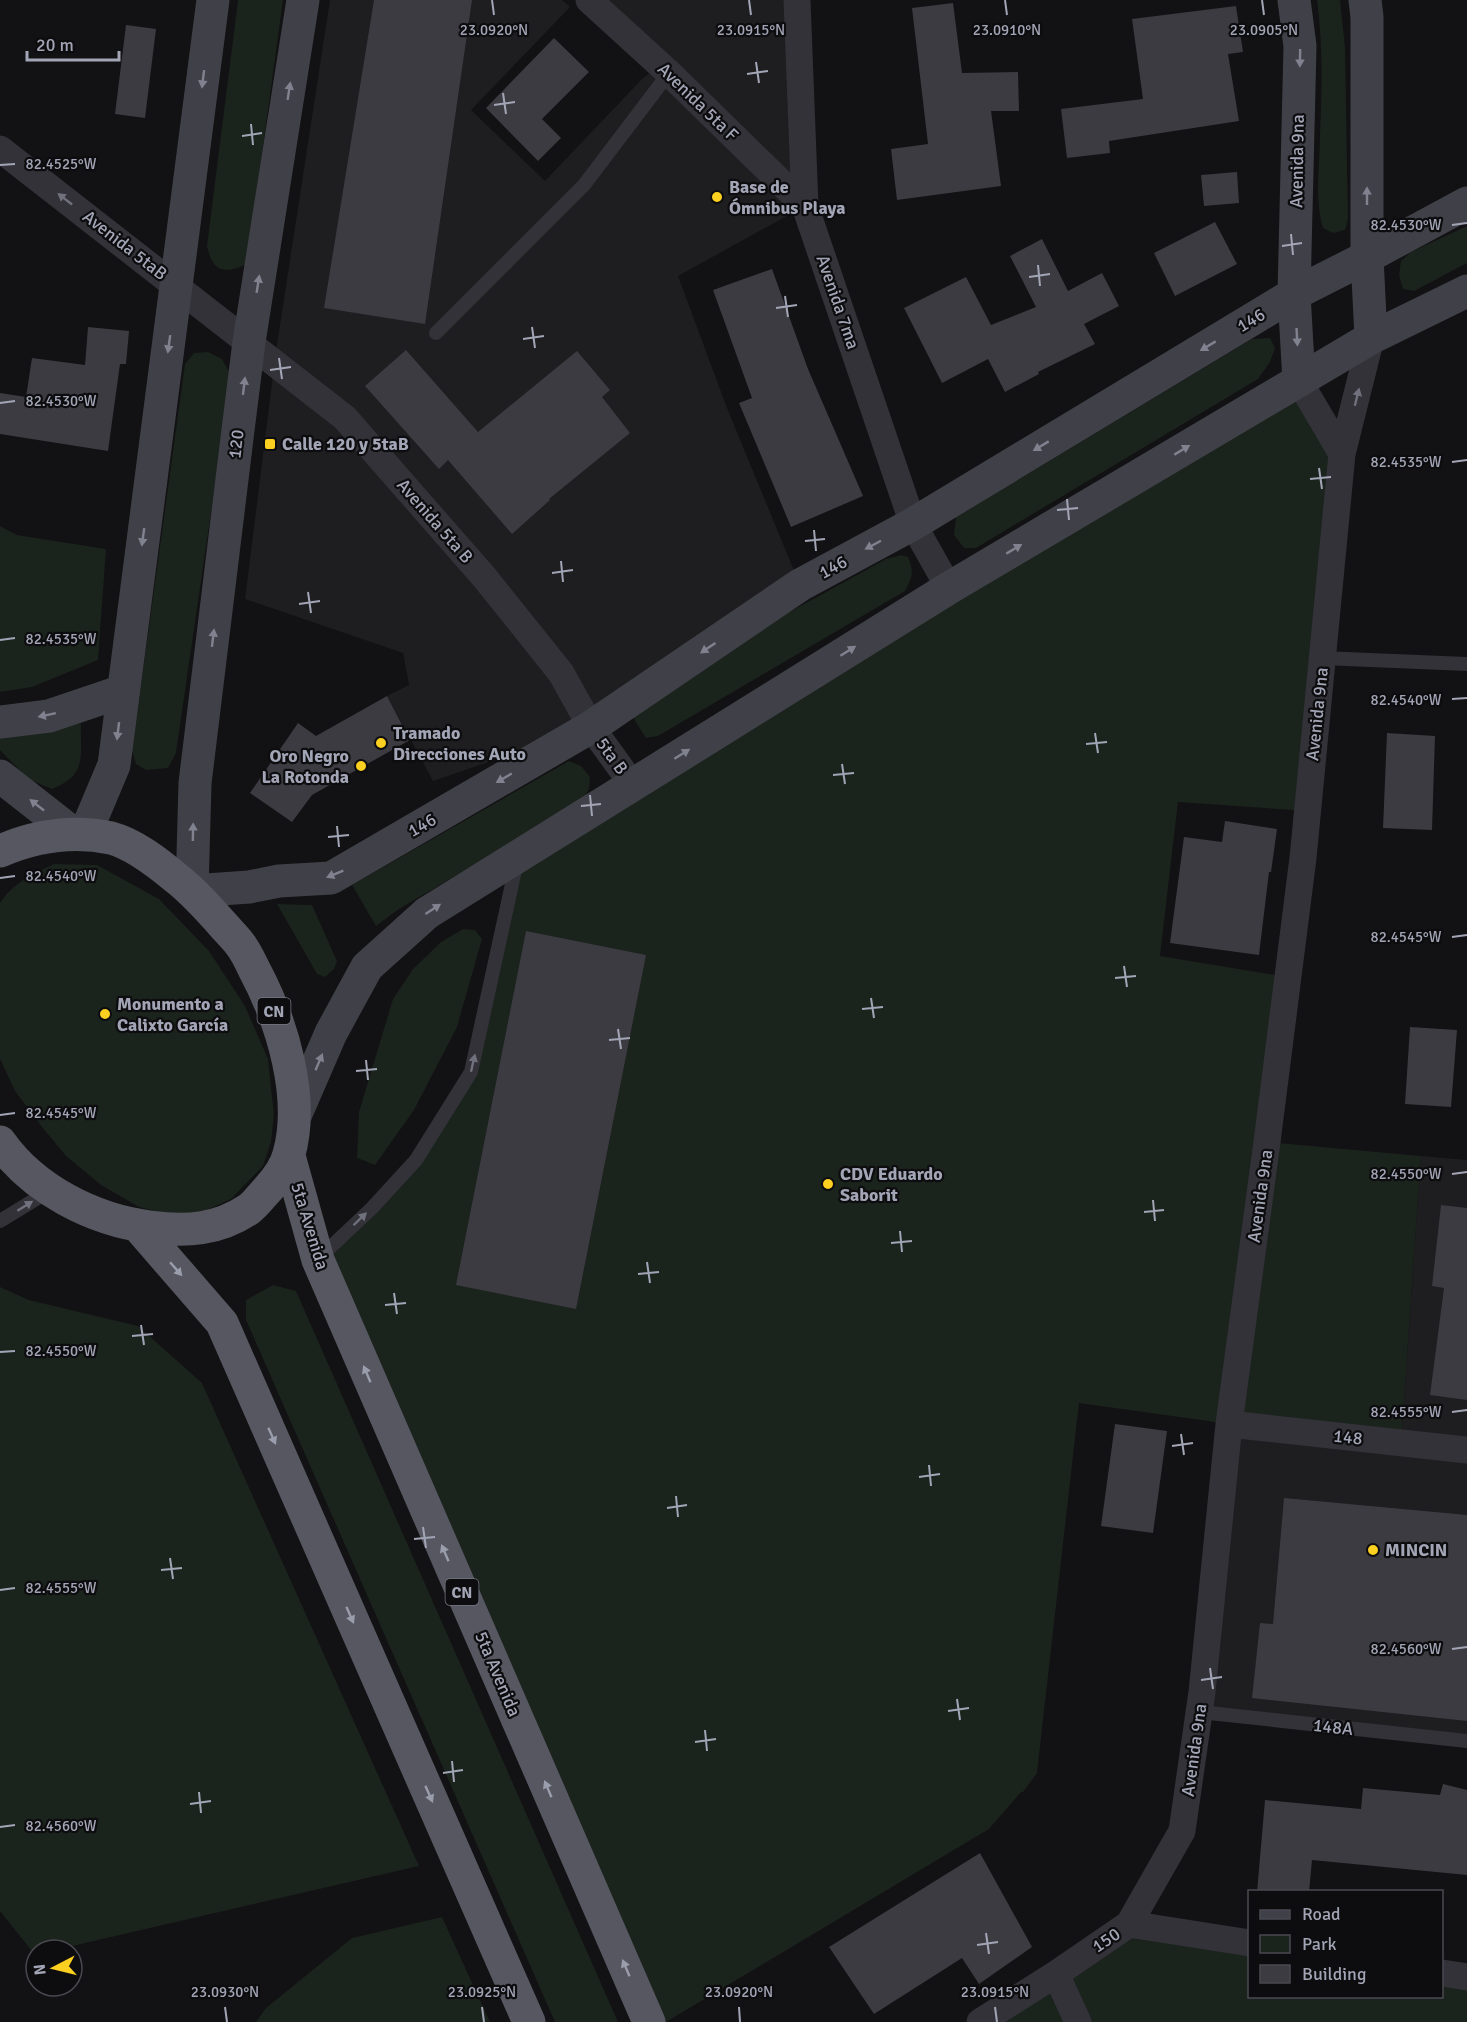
<svg xmlns="http://www.w3.org/2000/svg" width="1467" height="2022" viewBox="0 0 1467 2022" font-family="Signika,sans-serif">
  <style>
    .built { fill: #1e1d20 }
    .green { fill: #1b231d }
    .building { fill: #3c3b41 }
    .lines { fill: none; stroke-linecap: round; stroke-linejoin: round }
    .service { stroke: #323238; stroke-width: 14 }
    .minor { stroke: #323238; stroke-width: 27 }
    .secondary { stroke: #404148; stroke-width: 33 }
    .trunk { stroke: #565760; stroke-width: 33 }
    .oneway { fill: #80828f }
    .oneway2 { fill: #70717d }
    .oneway3 { fill: #9a9dac }
    .ticks { fill: none; stroke: #a2a5b5; stroke-width: 2 }
    .poi-dot { fill: #fcd020; stroke: #0d0c0e; stroke-width: 2 }
    .labels { text-anchor: middle; stroke-width: 4.5; stroke-linejoin: round; paint-order: stroke }
    .shield { fill: #0d0c0e; stroke: #757783; stroke-width: 1.5 }
    .shield-label { font-size: 16px; font-weight: bold; fill: #a2a5b5 }
    .street-label { font-size: 18px; fill: #a2a5b5; stroke: #0d0c0e }
    .poi-label { font-size: 18px; font-weight: bold; fill: #a2a5b5; stroke: #0d0c0e; text-anchor: start }
    .ticks-label { font-size: 15px; text-anchor: middle; fill: #a2a5b5; stroke: #0d0c0e; stroke-width: 4.5; stroke-linejoin: round; paint-order: stroke }
  </style>
  <rect width="100%" height="100%" fill="#121113"/>
  <path class="built" d="M330,0H562L570,7L471,110L545,181L643,78L669,59L609,0H797L805,206L678,276L727,408L800,585L591,727L433,781L387,696L409,685L403,653L245,599L276,351Z
    M1421,1156L1467,1160V1741L1200,1712L1229,1424L1401,1442Z"/>
  <path class="green" d="M238,0H283L247,264C225,275 212,272 207,246Z
    M1317,0H1340L1345,47L1348,219L1345,230L1333,233L1323,228C1314,198 1320,165 1320,135C1322,90 1323,44 1317,0Z
    M1467,226V263L1414,291L1403,289L1399,275L1401,261L1411,252Z
    M1270,338L1275,348L1270,362L1258,379L976,548H964L954,535L956,517L1252,339Z
    M208,352L222,359L231,375L176,753L168,768L146,770L136,764L132,751L185,364L194,353Z
    M1299,381L1342,454L1307,811L1178,802L1160,956L1288,977L1267,1142L1421,1156L1401,1443L1229,1424L1079,1403L1037,1773L1023,1792H1021L989,1829L666,2022H649L318,1260L416,1160L471,1072L518,857Z
    M0,526L17,535L106,549L98,660L32,687L0,692Z
    M901,555L908,557C914,571 913,577 905,591L658,736L646,738L635,721L632,707L648,690L886,559Z
    M81,723C80,756 88,775 52,789L28,779L0,750V736L43,732Z
    M569,761L581,766L590,777L589,789L582,801L399,909L376,926L352,885Z
    M54,864L97,865L159,899L209,951L245,1006L268,1059L274,1115L271,1142L263,1166L231,1199L198,1214L170,1215L139,1207L101,1185L66,1156L42,1127L15,1091L0,1059V903C13,883 33,874 54,864Z
    M277,904L312,905L337,961L334,969L325,977L317,974Z
    M463,929L475,930L482,939L457,1027L414,1110L375,1165L357,1158L359,1112L393,999L413,969L441,942Z
    M273,1285L296,1291L618,2022H555L246,1320V1300Z
    M0,1287L29,1300L138,1326L202,1383L419,1866L55,1950H36L35,1955L0,1911Z
    M442,1917L490,2022H256L266,2008L352,1938Z
    M1129,1924L1249,1943L1250,1996H1442V1973L1467,1977V2022H980Z"/>
  <path class="building" d="M374,0H472L425,324L324,308Z
    M953,3L962,73L1018,72L1019,111H991L1001,186L897,200L891,149L928,144L912,8Z
    M1236,6L1243,52L1228,54L1239,121L1109,141L1110,153L1067,158L1061,109L1143,99L1132,19Z
    M126,25L156,29L145,118L115,114Z
    M554,38L589,72L542,119L561,138L538,161L486,108Z
    M1237,172L1239,203L1204,206L1201,175Z
    M1215,222L1237,264L1175,296L1154,253Z
    M1042,239L1068,291L1102,273L1119,306L1084,324L1095,344L1038,372L1039,374L1005,392L988,359L942,383L904,308L966,277L991,325L1036,307L1010,256Z
    M772,269L808,369L863,496L791,527L739,403L752,398L713,290Z
    M88,327L129,331L126,364H120L108,451L0,434V393L26,397L32,358L85,365Z
    M406,350L478,432L577,351L610,390L602,397L630,433L549,499L550,500L512,534L448,460L439,469L365,386Z
    M387,696L410,740L312,795L292,822L250,793L298,723L316,736Z
    M1387,733L1435,736L1432,830L1383,828Z
    M1225,821L1277,829L1271,872H1269L1259,955L1170,943L1184,837L1222,842Z
    M526,931L646,955L576,1309L456,1285Z
    M1410,1027L1457,1030L1451,1107L1405,1104Z
    M1441,1205L1467,1208V1400L1430,1395L1444,1288L1432,1286Z
    M1115,1424L1167,1431L1153,1533L1101,1526Z
    M1284,1498L1467,1515V1721L1252,1698L1260,1623L1273,1624Z
    M1443,1784L1467,1790V1875L1312,1860L1309,1892H1257L1265,1800L1361,1809L1363,1788L1440,1795Z
    M980,1853L1032,1947L979,1984L962,1958L874,2014L829,1947Z"/>
  <g class="lines">
    <path class="service" d="M436,333L584,185L669,73
      M1322,658L1467,664
      M0,1221L49,1191
      M319,1258L372,1208L416,1160L471,1072L517,861
      M1200,1712L1467,1741"/>
    <path class="minor" d="M589,0L669,73L805,206
      M797,0L805,206L913,524L949,588
      M0,149L345,418L485,578L561,673L591,727L633,785
      M1299,381L1342,454
      M1229,1424L1467,1450
      M1129,1924L1182,1831L1202,1692L1229,1424L1267,1142L1303,858L1342,454L1371,338
      M1442,1973L1467,1977
      M1056,1974L1078,2022
      M980,2022L1056,1974L1129,1924L1250,1943"/>
    <path class="secondary" d="M303,0L249,342L238,430L195,783L192,891L249,887L279,881L331,878L591,727L800,585L913,524L1294,294L1367,257L1467,203
      M1294,0L1300,46L1294,294L1299,381
      M1365,0L1367,17V257L1371,338
      M0,722L49,716L123,691
      M0,776L74,834
      M85,834L114,765L213,0
      M295,1116L331,1033L367,967L427,913L949,588L1371,338L1467,291"/>
    <path class="trunk" d="M0,851C35,836 73,830 111,838C134,844 158,863 176,878C194,892 209,909 224,926C230,933 237,939 242,947C247,954 251,963 255,971C282,1022 305,1097 289,1154C286,1166 276,1180 268,1189C262,1195 256,1204 249,1209C218,1230 186,1232 150,1227C93,1220 33,1189 0,1142
      M289,1156L318,1260L649,2022
      M137,1225L222,1323L529,2022"/>
  </g>
  <defs><path id="oneway-solid" d="M-6-.8H1V-3.2L6.5 0L1 3.2V.8H-6Z" transform="scale(1.5)"/></defs>
  <g class="oneway">
    <use href="#oneway-solid" transform="translate(1300 58) rotate(91)"/>
    <use href="#oneway-solid" transform="translate(203 79) rotate(97)"/>
    <use href="#oneway-solid" transform="translate(289 91) rotate(-81)"/>
    <use href="#oneway-solid" transform="translate(1367 196) rotate(-90)"/>
    <use href="#oneway-solid" transform="translate(258 284) rotate(-81)"/>
    <use href="#oneway-solid" transform="translate(1297 337) rotate(87)"/>
    <use href="#oneway-solid" transform="translate(169 344) rotate(98)"/>
    <use href="#oneway-solid" transform="translate(1208 346) rotate(149)"/>
    <use href="#oneway-solid" transform="translate(244 386) rotate(-83)"/>
    <use href="#oneway-solid" transform="translate(1041 446) rotate(149)"/>
    <use href="#oneway-solid" transform="translate(1182 450) rotate(-31)"/>
    <use href="#oneway-solid" transform="translate(143 537) rotate(98)"/>
    <use href="#oneway-solid" transform="translate(873 545) rotate(152)"/>
    <use href="#oneway-solid" transform="translate(1014 549) rotate(-31)"/>
    <use href="#oneway-solid" transform="translate(213 638) rotate(-83)"/>
    <use href="#oneway-solid" transform="translate(708 648) rotate(146)"/>
    <use href="#oneway-solid" transform="translate(848 651) rotate(-32)"/>
    <use href="#oneway-solid" transform="translate(47 715) rotate(168)"/>
    <use href="#oneway-solid" transform="translate(118 731) rotate(97)"/>
    <use href="#oneway-solid" transform="translate(682 754) rotate(-32)"/>
    <use href="#oneway-solid" transform="translate(504 778) rotate(150)"/>
    <use href="#oneway-solid" transform="translate(37 805) rotate(-142)"/>
    <use href="#oneway-solid" transform="translate(193 832) rotate(-89)"/>
    <use href="#oneway-solid" transform="translate(335 874) rotate(158)"/>
    <use href="#oneway-solid" transform="translate(433 909) rotate(-33)"/>
    <use href="#oneway-solid" transform="translate(319 1062) rotate(-67)"/>
  </g>
  <g class="oneway2">
    <use href="#oneway-solid" transform="translate(65 199) rotate(-142)"/>
    <use href="#oneway-solid" transform="translate(1357 397) rotate(-76)"/>
    <use href="#oneway-solid" transform="translate(473 1063) rotate(-77)"/>
    <use href="#oneway-solid" transform="translate(25 1206) rotate(-32)"/>
    <use href="#oneway-solid" transform="translate(360 1219) rotate(-44)"/>
  </g>
  <g class="oneway3">
    <use href="#oneway-solid" transform="translate(176 1269) rotate(49)"/>
    <use href="#oneway-solid" transform="translate(367 1374) rotate(-113)"/>
    <use href="#oneway-solid" transform="translate(272 1436) rotate(66)"/>
    <use href="#oneway-solid" transform="translate(445 1553) rotate(-113)"/>
    <use href="#oneway-solid" transform="translate(350 1615) rotate(66)"/>
    <use href="#oneway-solid" transform="translate(548 1789) rotate(-113)"/>
    <use href="#oneway-solid" transform="translate(429 1794) rotate(66)"/>
    <use href="#oneway-solid" transform="translate(626 1968) rotate(-113)"/>
  </g>
  <path class="ticks" d="M492,0L494,15M749,0L751,15M1005,0L1007,15M1262,0L1264,15M756,62L759,83M747,74L768,71M503,93L506,114M494,105L515,102M251,124L253,145M242,136L262,133M0,165L15,164M1452,225L1467,223M1291,234L1293,255M1282,246L1302,243M1038,265L1040,286M1029,277L1050,274M785,296L788,317M776,308L797,305M532,327L535,348M523,339L544,336M279,358L282,379M270,370L291,367M0,403L15,401M1452,462L1467,460M1319,468L1322,489M1310,479L1331,477M1067,499L1069,520M1057,510L1078,508M814,530L816,551M805,541L825,539M561,561L563,582M552,573L573,570M308,592L311,613M299,604L320,601M0,640L15,638M1452,699L1467,698M1095,733L1098,753M1086,744L1107,742M842,764L845,784M833,775L854,773M590,795L592,816M581,806L601,804M337,826L339,847M328,837L349,835M0,878L15,876M1452,937L1467,935M1124,966L1127,987M1115,978L1136,976M871,998L874,1018M862,1009L883,1007M618,1029L621,1049M609,1040L630,1038M366,1060L368,1080M356,1071L377,1069M0,1115L15,1113M1452,1174L1467,1172M1153,1200L1155,1221M1144,1212L1164,1210M900,1231L902,1252M891,1243L912,1241M647,1262L650,1283M638,1274L659,1272M394,1293L397,1314M385,1305L406,1303M141,1325L144,1345M132,1336L153,1334M0,1352L15,1351M1452,1412L1467,1410M1181,1434L1184,1455M1172,1446L1193,1443M929,1465L931,1486M919,1477L940,1474M676,1496L678,1517M667,1508L687,1505M423,1527L426,1548M414,1539L435,1537M170,1558L173,1579M161,1570L182,1568M0,1590L15,1588M1452,1649L1467,1647M1210,1668L1213,1689M1201,1680L1222,1677M957,1699L960,1720M948,1711L969,1708M705,1730L707,1751M695,1742L716,1739M452,1761L454,1782M443,1773L463,1770M199,1792L201,1813M190,1804L211,1801M0,1827L15,1825M986,1933L989,1954M977,1945L998,1942M225,2007L227,2022M482,2007L484,2022M739,2007L740,2022M995,2007L997,2022"/>
  <g class="poi-dot">
    <circle cx="717" cy="197" r="6"/>
    <rect x="264" y="438" width="12" height="12" rx="3"/>
    <circle cx="381" cy="743" r="6"/>
    <circle cx="361" cy="766" r="6"/>
    <circle cx="105" cy="1014" r="6"/>
    <circle cx="828" cy="1184" r="6"/>
    <circle cx="1373" cy="1550" r="6"/>
  </g>
  <g class="labels">
    <g class="shield">
      <rect x="257.5" y="998" width="33" height="26" rx="4.5"/>
      <rect x="445.5" y="1579" width="33" height="26" rx="4.5"/>
    </g>
    <g class="shield-label">
      <text x="274" y="1017">CN</text>
      <text x="462" y="1598">CN</text>
    </g>
    <g class="street-label">
      <text transform="translate(698 102) rotate(44)" y="6">Avenida 5ta F</text>
      <text transform="translate(1297 161) rotate(-89)" y="6">Avenida 9na</text>
      <text transform="translate(125 245) rotate(38)" y="6">Avenida 5taB</text>
      <text transform="translate(838 302) rotate(71)" y="6">Avenida 7ma</text>
      <text transform="translate(1251 320) rotate(-31)" y="6">146</text>
      <text transform="translate(236 444) rotate(-83)" y="6">120</text>
      <text transform="translate(435 521) rotate(49)" y="6">Avenida 5ta B</text>
      <text transform="translate(833 567) rotate(-28)" y="6">146</text>
      <text transform="translate(1317 714) rotate(-84)" y="6">Avenida 9na</text>
      <text transform="translate(612 756) rotate(54)" y="6">5ta B</text>
      <text transform="translate(422 825) rotate(-30)" y="6">146</text>
      <text transform="translate(1260 1196) rotate(-82)" y="6">Avenida 9na</text>
      <text transform="translate(310 1226) rotate(73)" y="6">5ta Avenida</text>
      <text transform="translate(1348 1437) rotate(6)" y="6">148</text>
      <text transform="translate(498 1674) rotate(67)" y="6">5ta Avenida</text>
      <text transform="translate(1333 1727) rotate(6)" y="6">148A</text>
      <text transform="translate(1194 1750) rotate(-82)" y="6">Avenida 9na</text>
      <text transform="translate(1106 1940) rotate(-34)" y="6">150</text>
    </g>
    <g class="poi-label">
      <text x="729" y="193">Base de<tspan x="729" dy="21">Ómnibus Playa</tspan></text>
      <text x="282" y="450">Calle 120 y 5taB</text>
      <text x="393" y="739">Tramado<tspan x="393" dy="21">Direcciones Auto</tspan></text>
      <text x="349" y="762" text-anchor="end">Oro Negro<tspan x="349" dy="21">La Rotonda</tspan></text>
      <text x="117" y="1010">Monumento a<tspan x="117" dy="21">Calixto García</tspan></text>
      <text x="840" y="1180">CDV Eduardo<tspan x="840" dy="21">Saborit</tspan></text>
      <text x="1385" y="1556">MINCIN</text>
    </g>
  </g>
  <g class="ticks-label">
    <text x="494" y="35">23.0920°N</text>
    <text x="751" y="35">23.0915°N</text>
    <text x="1007" y="35">23.0910°N</text>
    <text x="1264" y="35">23.0905°N</text>
    <text x="61" y="169">82.4525°W</text>
    <text x="1406" y="230">82.4530°W</text>
    <text x="61" y="406">82.4530°W</text>
    <text x="1406" y="467">82.4535°W</text>
    <text x="61" y="644">82.4535°W</text>
    <text x="1406" y="705">82.4540°W</text>
    <text x="61" y="881">82.4540°W</text>
    <text x="1406" y="942">82.4545°W</text>
    <text x="61" y="1118">82.4545°W</text>
    <text x="1406" y="1179">82.4550°W</text>
    <text x="61" y="1356">82.4550°W</text>
    <text x="1406" y="1417">82.4555°W</text>
    <text x="61" y="1593">82.4555°W</text>
    <text x="1406" y="1654">82.4560°W</text>
    <text x="61" y="1831">82.4560°W</text>
    <text x="225" y="1997">23.0930°N</text>
    <text x="482" y="1997">23.0925°N</text>
    <text x="739" y="1997">23.0920°N</text>
    <text x="995" y="1997">23.0915°N</text>
  </g>
  <rect x="1248" y="1890" width="195" height="108" fill="#0d0c0e" stroke="#494951" stroke-width="1.5"/>
  <rect x="1260" y="1910" width="30" height="9" fill="#404148" stroke="#494951" stroke-width="1.5"/>
  <text x="1302" y="1920" font-size="18" fill="#a2a5b5">Road</text>
  <rect x="1260" y="1935" width="30" height="18" fill="#1b231d" stroke="#494951" stroke-width="1.5"/>
  <text x="1302" y="1950" font-size="18" fill="#a2a5b5">Park</text>
  <rect x="1260" y="1965" width="30" height="18" fill="#3c3b41" stroke="#494951" stroke-width="1.5"/>
  <text x="1302" y="1980" font-size="18" fill="#a2a5b5">Building</text>
  <g transform="translate(54 1968) rotate(263)"><circle r="28" fill="#0d0c0e" stroke="#494951" stroke-width="1.5"/>
  <path d="M0-4.5L10 22L0 15L-10 22Z" fill="#fcd020"/>
  <text y="-9" font-size="16" font-weight="bold" text-anchor="middle" fill="#a2a5b5">N</text>
  </g>
  <path d="M27 51v9h92v-9" fill="none" stroke="#a2a5b5" stroke-width="3"/>
  <text x="36" y="51" font-size="18" fill="#a2a5b5" stroke="#0d0c0e" stroke-width="4.5" paint-order="stroke">20 m</text>
</svg>
